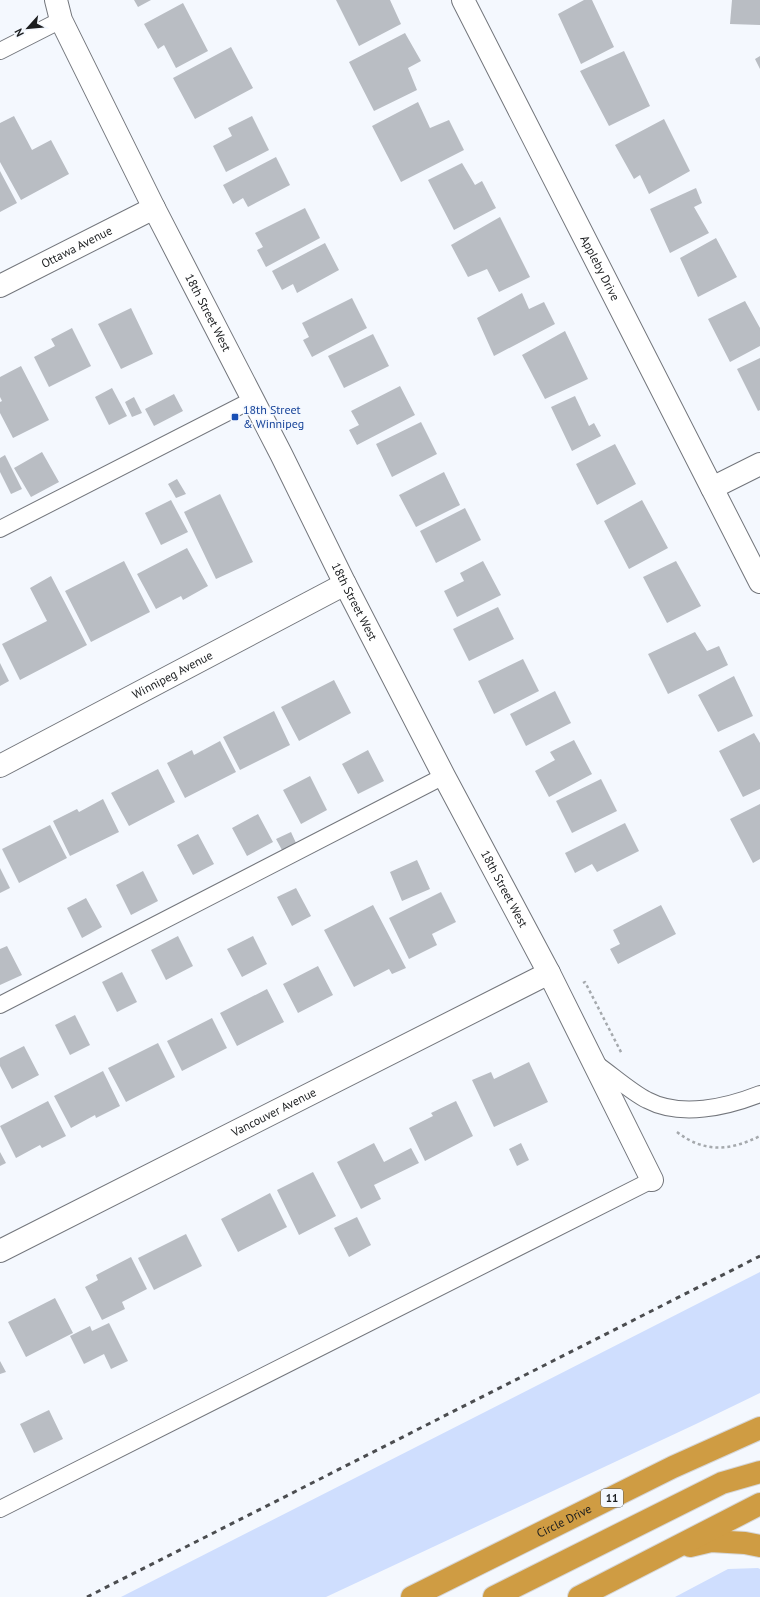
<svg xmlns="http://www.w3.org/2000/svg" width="760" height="1597" viewBox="0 0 760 1597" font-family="'PT Sans',sans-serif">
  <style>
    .green { fill: #cfdefe }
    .building { fill: #b9bdc3 }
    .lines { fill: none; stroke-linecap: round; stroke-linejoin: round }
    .service-casing { stroke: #73767c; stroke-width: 18 }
    .minor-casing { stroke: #73767c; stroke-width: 24 }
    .trunk-casing { stroke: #d6d6d7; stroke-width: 24 }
    .path { stroke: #a5a9ad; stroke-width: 2.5; stroke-dasharray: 3 3; stroke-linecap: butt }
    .service { stroke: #fff; stroke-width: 16 }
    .minor { stroke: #fff; stroke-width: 22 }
    .trunk { stroke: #cf9c43; stroke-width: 22 }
    .rail { stroke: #4b4d50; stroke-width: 3; stroke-dasharray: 5 5; stroke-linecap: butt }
    .transit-dot { fill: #1a4fb4; stroke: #f4f8fe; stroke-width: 1.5 }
    .labels { text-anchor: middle; stroke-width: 3; stroke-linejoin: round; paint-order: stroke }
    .shield { fill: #f4f8fe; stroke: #5c5f62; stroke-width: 1 }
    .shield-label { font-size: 11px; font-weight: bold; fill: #1b1d1f }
    .street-label { font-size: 12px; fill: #1b1d1f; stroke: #f4f8fe }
    .transit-label { font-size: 12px; fill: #164399; stroke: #f4f8fe; text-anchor: start }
  </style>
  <rect width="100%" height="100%" fill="#f4f8fe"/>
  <path class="green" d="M760,1272V1393L696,1424L326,1597H121Z
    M758,1568L760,1569V1597H675L728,1569Z"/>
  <path class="building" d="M134,0H151L138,7Z
    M336,0H390L401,24L359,46Z
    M584,0H592L614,47L581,64L558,14Z
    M732,0H760V25L730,24Z
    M183,3L208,51L176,68L164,45L158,49L144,24Z
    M405,33L421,61L408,68L417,90L374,111L349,62Z
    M231,47L253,88L195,119L173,78Z
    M624,51L650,106L609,126L580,71Z
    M760,56V69L755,59Z
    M418,102L430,128L449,120L464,150L401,182L372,126Z
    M14,116L32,150L51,140L69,174L21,200L0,162V123Z
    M252,116L269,150L226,172L213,146L232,136L228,128Z
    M664,119L690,171L649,194L640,175L634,179L615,145Z
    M276,157L290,185L248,207L243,198L233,204L223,185Z
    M462,163L475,185L482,181L496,208L454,230L428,180Z
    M0,171L17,203L0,212Z
    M696,188L702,203L694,207L709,233L670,253L650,209Z
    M305,208L320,238L266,267L257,250L263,247L255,233Z
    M500,217L530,277L499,292L487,269L468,277L451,245Z
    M716,238L737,277L698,297L680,258Z
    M325,243L339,270L297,293L293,284L282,290L272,271Z
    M522,293L529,309L544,302L555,324L494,356L477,318Z
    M352,298L367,328L312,357L303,340L309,337L302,323Z
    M745,301L760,328V346L730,362L708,319Z
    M131,308L153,354L121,369L98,324Z
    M72,328L91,366L49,387L34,357L55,346L51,339Z
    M565,331L588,379L545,399L522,355Z
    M373,334L389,366L344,388L328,356Z
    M760,358V410L758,411L737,369Z
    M21,366L49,420L13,438L0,413V402L2,401L0,397V377Z
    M400,386L415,415L357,445L349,430L359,425L351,411Z
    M112,388L127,416L109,425L95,397Z
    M174,394L183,411L154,426L145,409Z
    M575,396L589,426L594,423L601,436L572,451L551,407Z
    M134,397L142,413L132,417L125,402Z
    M421,422L437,454L392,477L376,444Z
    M615,444L636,484L597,505L576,464Z
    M42,452L59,482L31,497L14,468Z
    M5,455L22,489L11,494L0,472V458Z
    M444,472L460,505L416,527L399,495Z
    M177,479L186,494L176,498L168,484Z
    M220,494L253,562L216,579L184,512Z
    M171,500L188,532L161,545L145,513Z
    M642,500L668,548L629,569L604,521Z
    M465,508L481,540L436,563L420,531Z
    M187,548L208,586L183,600L181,596L156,609L137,574Z
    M124,561L150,612L91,642L65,591Z
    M483,561L501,595L457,617L444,591L464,581L460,573Z
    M676,561L701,606L667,623L643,577Z
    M51,576L87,645L20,680L2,644L47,621L30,588Z
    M498,607L514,639L469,661L453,629Z
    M695,632L707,651L719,646L728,665L668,694L648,654Z
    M523,659L539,691L494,714L478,681Z
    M0,663L9,681L0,686Z
    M734,676L753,716L718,732L698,695Z
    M334,680L351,713L299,741L281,707Z
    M555,691L571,723L526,746L510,714Z
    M274,711L290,745L240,770L223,737Z
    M754,733L760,743V789L743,797L719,751Z
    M574,740L592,774L549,797L535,771L555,760L550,752Z
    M220,741L236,772L185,798L167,763L192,750L194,755Z
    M368,750L384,781L358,794L342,764Z
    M158,769L175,802L129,826L111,793Z
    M310,776L327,810L301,824L283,790Z
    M601,779L617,811L572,833L556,801Z
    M103,799L119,832L70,856L53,821L77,809L79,812Z
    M760,804V859L753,863L730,819Z
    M258,814L273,842L247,856L232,828Z
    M625,823L639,851L597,872L592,864L575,873L565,853Z
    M50,825L67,858L19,883L2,849Z
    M291,832L296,843L282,850L276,839Z
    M198,834L214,864L193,875L177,845Z
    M417,860L430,889L402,901L390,872Z
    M0,868L10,888L0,893Z
    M143,871L158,901L131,915L116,885Z
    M296,888L311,916L292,926L277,897Z
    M441,892L456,922L432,934L437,945L409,959L389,918Z
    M86,898L102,927L82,938L67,908Z
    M373,905L406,968L392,974L389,969L354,987L324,930Z
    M661,905L676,934L618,964L610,949L620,944L613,930Z
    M178,936L193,966L166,980L151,950Z
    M253,936L267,964L242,977L227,949Z
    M7,946L22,975L0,985V949Z
    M318,966L333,995L298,1013L283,984Z
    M122,972L137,1002L117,1012L102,982Z
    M267,989L284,1022L237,1046L220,1013Z
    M75,1015L90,1045L70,1055L55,1025Z
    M212,1018L227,1048L182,1071L167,1041Z
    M158,1043L175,1077L126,1102L108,1068Z
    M24,1046L39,1075L12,1089L0,1066V1058Z
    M529,1062L548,1102L494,1127L472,1080L491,1072L494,1079Z
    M103,1071L120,1106L96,1118L95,1115L71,1128L54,1096Z
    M48,1101L66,1136L42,1148L40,1145L16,1158L0,1126Z
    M456,1101L473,1136L425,1161L409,1128L433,1116L431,1113Z
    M374,1143L384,1162L411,1148L419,1163L374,1185L381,1199L361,1209L337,1162Z
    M521,1143L529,1160L517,1166L509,1149Z
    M0,1152L6,1163L0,1166Z
    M313,1172L336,1216L299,1235L277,1190Z
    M270,1193L287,1227L238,1252L221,1219Z
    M357,1217L371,1245L349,1257L334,1228Z
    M186,1234L202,1266L154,1290L138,1258Z
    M131,1257L147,1289L122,1302L125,1309L102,1320L85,1287L98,1280L96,1275Z
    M55,1298L73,1333L26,1357L8,1322Z
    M109,1323L128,1361L111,1369L104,1354L84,1364L70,1336L90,1326L92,1331Z
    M0,1361L6,1372L0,1374Z
    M49,1410L63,1439L34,1453L20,1424Z"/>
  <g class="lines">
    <g class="service-casing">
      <path id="service" d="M0,51L61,20
        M0,529L252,400
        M0,1005L444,776
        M595,1063C611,1074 631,1092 647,1100C681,1118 727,1107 760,1094
        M0,1509L652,1180"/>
    </g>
    <g class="minor-casing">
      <g id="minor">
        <path id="s1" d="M56,0L61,20L154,208L281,454L345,584L444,776L549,973L652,1180"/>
        <path id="s2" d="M463,0L712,488L760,464"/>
        <path id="s3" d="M0,286L154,208"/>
        <path d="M712,488L760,582"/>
        <path id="s4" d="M0,766L345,584"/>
        <path id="s5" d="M0,1251L549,973"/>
      </g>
    </g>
    <g class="trunk-casing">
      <g id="trunk">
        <path d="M690,1546L711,1541L745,1543L760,1546"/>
        <path id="s6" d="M412,1597L673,1467L760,1428"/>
        <path d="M494,1597L722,1483L760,1472"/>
        <path d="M579,1597L760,1504"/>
      </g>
    </g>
    <path class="path" d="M583,983L585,982L622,1054
      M677,1132C704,1153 730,1151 760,1136"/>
    <use href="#service" class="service"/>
    <use href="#minor" class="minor"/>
    <use href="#trunk" class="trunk"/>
    <path class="rail" d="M87,1597L760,1256"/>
  </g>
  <rect class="transit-dot" x="231" y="413" width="8" height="8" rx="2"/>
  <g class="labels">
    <rect class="shield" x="601" y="1489" width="22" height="18" rx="3"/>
    <g class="shield-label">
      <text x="612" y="1502">11</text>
    </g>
    <g class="street-label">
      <text dy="4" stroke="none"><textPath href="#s3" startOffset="86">Ottawa Avenue</textPath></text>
      <text dy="4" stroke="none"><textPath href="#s2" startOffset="301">Appleby Drive</textPath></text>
      <text dy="4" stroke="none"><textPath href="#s1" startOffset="348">18th Street West</textPath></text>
      <text dy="4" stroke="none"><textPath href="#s1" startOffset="672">18th Street West</textPath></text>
      <text dy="4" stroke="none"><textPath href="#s4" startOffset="195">Winnipeg Avenue</textPath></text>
      <text dy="4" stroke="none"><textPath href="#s1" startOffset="996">18th Street West</textPath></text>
      <text dy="4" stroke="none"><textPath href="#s5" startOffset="307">Vancouver Avenue</textPath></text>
      <text dy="4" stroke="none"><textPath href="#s6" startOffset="170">Circle Drive</textPath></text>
    </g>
    <g class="transit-label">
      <text x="243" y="414">18th Street<tspan x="243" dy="14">&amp; Winnipeg</tspan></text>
    </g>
  </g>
  <g transform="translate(28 28) rotate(243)" stroke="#f4f8fe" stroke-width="3" paint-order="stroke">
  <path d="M0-3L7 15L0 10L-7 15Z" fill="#1b1d1f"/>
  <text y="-6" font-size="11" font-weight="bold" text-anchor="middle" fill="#1b1d1f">N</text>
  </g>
</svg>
